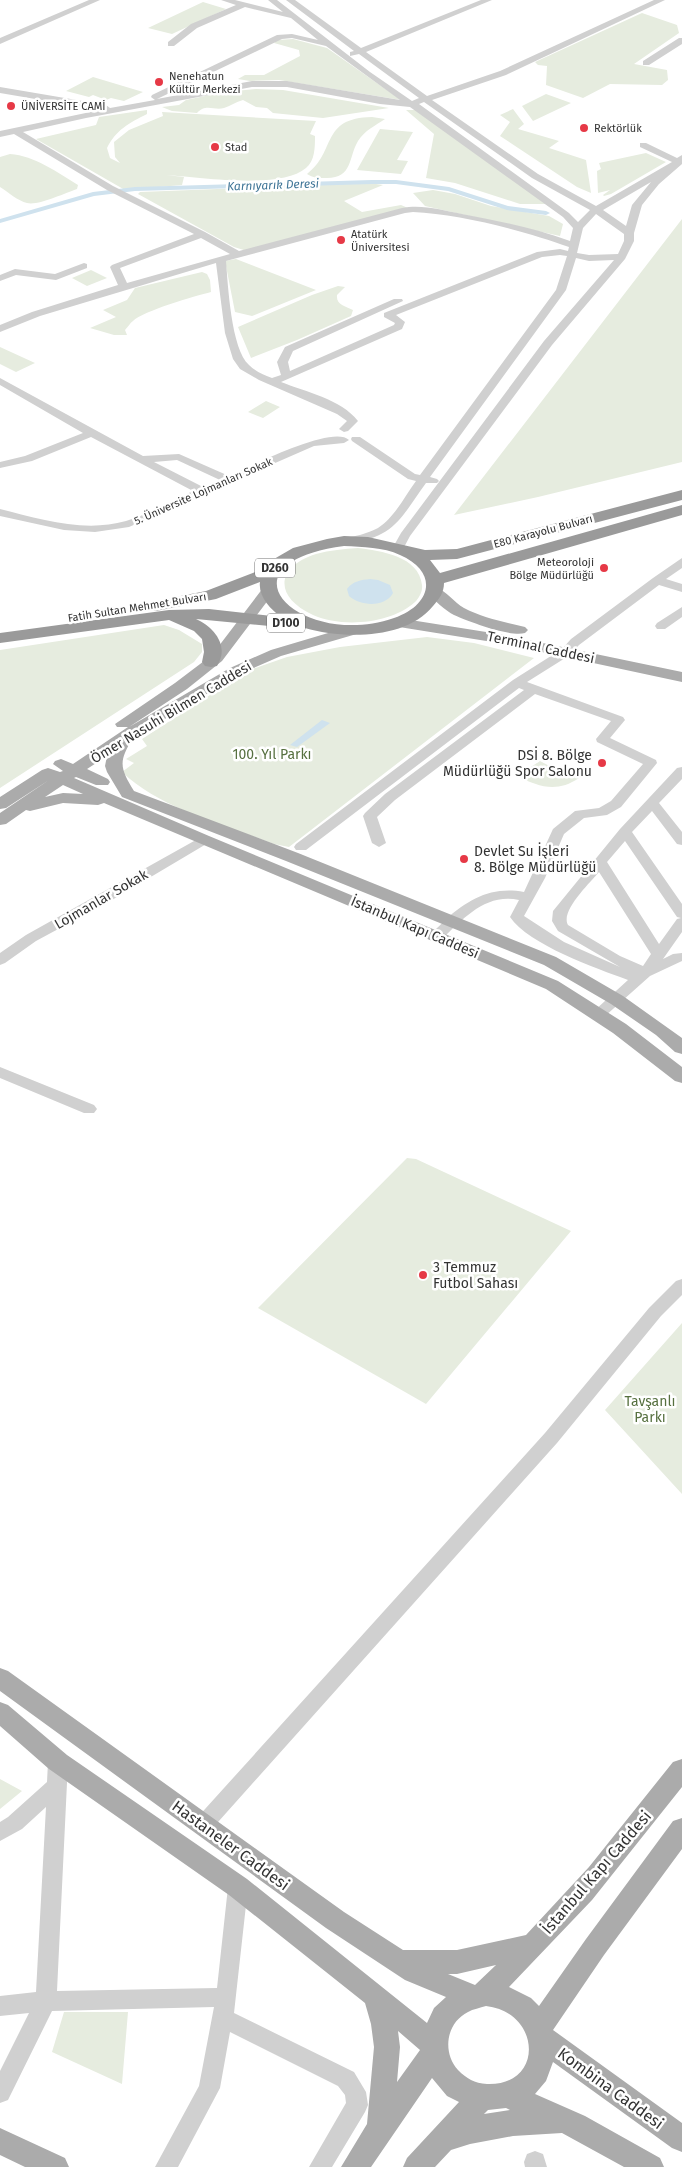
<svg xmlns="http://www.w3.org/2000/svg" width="682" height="2167" viewBox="0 0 682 2167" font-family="'Fira Sans',sans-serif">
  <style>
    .green { fill: #e6ecdf }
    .water { fill: #cfe2ee }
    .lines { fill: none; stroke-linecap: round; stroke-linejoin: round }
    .canal { fill: #cfe2ee; fill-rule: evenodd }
    .minor { fill: #d0d0d0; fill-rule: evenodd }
    .major { fill: #ababab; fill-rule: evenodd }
    .highway { fill: #9a9a9a; fill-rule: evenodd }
    .poi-dot { fill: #e63946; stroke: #fff; stroke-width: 2 }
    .labels { text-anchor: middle; stroke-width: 5; stroke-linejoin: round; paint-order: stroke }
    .far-poi-label { font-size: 11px; fill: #333; stroke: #fff; text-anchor: start }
    .far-street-label { font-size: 11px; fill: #333; stroke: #fff }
    .far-water-label { font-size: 12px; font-style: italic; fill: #3f7597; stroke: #fff }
    .shield { fill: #fff; stroke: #707070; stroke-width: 1 }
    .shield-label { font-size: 12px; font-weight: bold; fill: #333 }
    .street-label { font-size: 14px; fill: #333; stroke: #fff }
    .park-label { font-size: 14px; fill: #56703f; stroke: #fff }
    .poi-label { font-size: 14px; fill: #333; stroke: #fff; text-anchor: start }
    .near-street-label { font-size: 16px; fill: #333; stroke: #fff }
  </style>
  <rect width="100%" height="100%" fill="#fff"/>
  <path class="green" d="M203,2L226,9L172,34L148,28Z
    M642,13L677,25L679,33L634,64L667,70L668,80L662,85L610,84L583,98L546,85L547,66L538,65L535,62Z
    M293,39L327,48L401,100L279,80L250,81L238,79L245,75H264L300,56L299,50L274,43L277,40Z
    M93,77L143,92L124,101L111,98L106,100L93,95L89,97L66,91Z
    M256,89L283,90L389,108L323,118L273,113L267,108L256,107L243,100C236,102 230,106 224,108C214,111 206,103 197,113L172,111L162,107L179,105L186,100L224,92Z
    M546,94L571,103L533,121L522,106Z
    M513,109L524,124L518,129L559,141L549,148L586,160L591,193L577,187L500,136L510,122L500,115Z
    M147,110V114C129,123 116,130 107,148L110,158L120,163L115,157L114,142L129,130L163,116L162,112L316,121L310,134L315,136C315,147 315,161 306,168C281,190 199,177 166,175L184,177L182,185L125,190L36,139L96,125L99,117Z
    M406,110H417L547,204H520L455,183L426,178L434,134Z
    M372,117L385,119C375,126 365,130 358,141C348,158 353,179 325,178C318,178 313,178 307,174C337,151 320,118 372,117Z
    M380,129L413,132L397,160L408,161L401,174L357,170Z
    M646,153L666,162L611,194L604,196L603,195L610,190L598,193L597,171L601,169L599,163Z
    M10,154C35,156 57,172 78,185L77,189C65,193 38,206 27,203C18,201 8,192 0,187V157Z
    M369,183L383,185L344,201L362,212L401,205L408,208L247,251L234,247L138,194L140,192Z
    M433,190L455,194L491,206L549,216L563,224L560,236L425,206L413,193Z
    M682,219V462L538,497L454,515Z
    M236,259L316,290L252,316L235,312L225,261Z
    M91,270L107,278L87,286L72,278Z
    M202,272L207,274L210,280L211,292C195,296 143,311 133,321C130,323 128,327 125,330L127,335H114L90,328L116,317L103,310L127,300L135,288Z
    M338,286L345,287L337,295C336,305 345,306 353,310L351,316L297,340L251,358L238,327L312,295Z
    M0,347L35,363L16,372L0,364Z
    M266,401L280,407L263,418L248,412Z
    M358,548C381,551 419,556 422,585C423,591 419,598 415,602C391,624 342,628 313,615C274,597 275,567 316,554C330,550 344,549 358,548Z
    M164,625L179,630L202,644V652L194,662L0,788V650Z
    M427,637L474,643L534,658L289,847L274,844C225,825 161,809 122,772L134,763L126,759L147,746L142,739L247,671L287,657L340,647Z
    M540,761L557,770L560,768L579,778C557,793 539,787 517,776Z
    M407,1158L416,1159L571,1231L426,1404L258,1308Z
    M682,1323V1494L605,1410Z
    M0,1779L22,1791L0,1809Z
    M64,2012H128L122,2084L52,2052Z"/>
  <path class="water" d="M370,579L378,580L390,585L393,593C385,608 360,606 349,596L347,589C353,581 361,580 370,579Z
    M322,720L330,723L297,747L290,745Z"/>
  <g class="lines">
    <path class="canal" d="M372,180H396L449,187L508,206L546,211L550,213L546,215L507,210L448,191L396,184H372L135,191L94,196L0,223V219L93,192L135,187Z"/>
    <path class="minor" d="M89,0H100L0,44V38Z
      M221,0H235L283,12L268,0H277L370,72L412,101L419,98L359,54L350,56V52L354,51L286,0H295L361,48L481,0H492L366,52L427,96L500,71L654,0H665L506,75L432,100L538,174L596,206L672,162L640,147V143H646L677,158L682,155V164L659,184L642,205L634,233V241L625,259L552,345L410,536L402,551L398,552L392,549L401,533L544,341L614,260L589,261L576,258L566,290L430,477L437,479L439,481L437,483H426C400,519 395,537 347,544L341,541L343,539C355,536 367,534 378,528C394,518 405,496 416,481L408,479L352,441L351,439L352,437H360L415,474L420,475L556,290L567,256L560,255L542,257L396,315L405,322L402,329L281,382C306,392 341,399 358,421L348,431L344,432L339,429L347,421L337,414L259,380L240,369L233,359L225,333L216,263L40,316L0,332V325L32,312L118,285L110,267L112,265L194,234L107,190L14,134L0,137V131L100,110L0,93V87L106,105L110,108L155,100L151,97L152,95L277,35L292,34L318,40L291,18L245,7L197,28L174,46H168V42L191,24L236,5ZM292,38L326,46L400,100L287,81H252L157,99L282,39ZM252,87H287L380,104L410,107L563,217L573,228L570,241C535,228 499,221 462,214C443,210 421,204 402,208L239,251L205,232L113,186L23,132L86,118ZM424,102L532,178L590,210L578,222L569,213L419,104ZM651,182L632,205L626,226L603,210ZM413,212C460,214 525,231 569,247L568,251L560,249L537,252L384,313V317L395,323L394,325L290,371L288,362L293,351L403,301L402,299H394L285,347L277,362L281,375L272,378C264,375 255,371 249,365C231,349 228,285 226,261L405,213ZM596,214L624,234V241L618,254L589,255L577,253L583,228ZM201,238L230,254L127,283L120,268Z
      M679,38H682V44L649,65H643V61Z
      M84,263L87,264V268L56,280L16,275L0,281V275L15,269L55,274Z
      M0,378L143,456L179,454L229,476C249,467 333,424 349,440L344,443L314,446L129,527L95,532L64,530L0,516V509C40,519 84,533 126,521C149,514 172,501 193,491L91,437L32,461L0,468V462L25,456L83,433L0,385ZM177,460L220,480L203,487L154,462Z
      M682,558V568L666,579L682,584V592L659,585L579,645L570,655L527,682L623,717L625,720L610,738L656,760L657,763L621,807L607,815L584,818L564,834L545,878L524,916L564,942L620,967L558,931L552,921L553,911L620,829L677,768L682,767V779L659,803L682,832V845L677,844L652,811L632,832L682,904V932L663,959L673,954L682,953V961L650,976L604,1017H594L592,1014L594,1011L628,980C596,968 529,945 510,917L519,900C486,893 464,918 442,939H432L430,936C434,930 441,925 446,919C469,899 492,886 524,892L553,829L575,811L599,808L611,801L643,764L597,742L596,739L611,721L535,694L395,800L377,817L386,843L379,847L372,843L363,816L365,813L385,794L524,690L519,688L306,850H296L294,847L296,844L513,680L562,649L571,639L653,578ZM625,841L677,917L681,918L677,919L659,944L607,862ZM599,872L651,954L643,966L620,956L568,925C560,911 590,883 599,872Z
      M682,607V617L665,629H657L655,626L657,623Z
      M203,836L208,837L210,840L208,843L112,900L36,941L5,963L0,965V953L26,935Z
      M0,1067L94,1105L97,1109L94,1113H84L0,1078Z
      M682,1279V1295L661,1316L557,1443L210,1831L203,1834L196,1831L193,1825L196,1819L545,1433L649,1308L676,1281Z
      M58,1754L65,1756L68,1762L57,1991L217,1988L228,1887L231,1881L238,1878L245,1881L248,1887L234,2013L354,2072L366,2092L368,2105L365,2112L332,2167H309L346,2103L345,2095L338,2086L230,2032L220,2088L178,2167H155L199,2086L214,2007L52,2011L8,2100L0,2103V2071L29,2013L0,2016V1996L36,1992L46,1807L22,1829L0,1841V1822L8,1817L47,1782L48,1762L51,1756Z
      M535,2151L543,2154L547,2167H525L524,2162L527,2154Z"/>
    <path class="major" d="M268,587L273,588L275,591L222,661L187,689L129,727L230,668L271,650L355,625L360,627L363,630L360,633L281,656L240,674L133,738C118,762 120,768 134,791L298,853L556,957L623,996L682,1038V1054L675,1052L656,1035L611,1004L544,965L286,861L122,797L107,772L105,766L107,756L87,769L108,779L110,782L108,785H96L76,777L74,778L209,836L558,981L626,1024L682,1067V1083L675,1081L613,1033L546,989L104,803L98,805L63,803L30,811L26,810L6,824L0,825V813L49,780L6,808L0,809V797L42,770L48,768L60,772L63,771L53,764L55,761L61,759L73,764L128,727H117L115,724L175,683L212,655L263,588ZM63,785L83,794L63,793L45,797Z
      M435,588C447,590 454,603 464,608C483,618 505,622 525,627L528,630L525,633C509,637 470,622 454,615C446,611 433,600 428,592L430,589Z
      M398,618L505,635L682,672V682L505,644L393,626L390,623L393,620Z
      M0,1668L8,1671L344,1912L403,1950H457L526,1935L589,1867L673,1762L682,1759V1787L592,1900L509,1987L531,1998L539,2006L586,1939L673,1821L682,1818V1849L604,1955L553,2030L682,2123V2152L672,2148L553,2062L546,2081L535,2094L585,2116L660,2158L664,2167H624L562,2133L513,2136L470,2144L451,2150L435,2167H403L407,2158L459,2102L447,2096L432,2078L371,2167H341L367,2124L374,2047L371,2024L365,2003L229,1895L49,1769L0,1726V1702L8,1705L67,1755L247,1879L427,2023L434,2008L446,1997L405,1980L326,1928L0,1691ZM496,1965L475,1985L448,1974H457ZM486,2006C541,2012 545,2086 487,2084C474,2083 467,2079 458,2070C442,2052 446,2023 468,2012C473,2009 480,2008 486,2006ZM398,2031L420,2050L397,2082L400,2047ZM506,2108L510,2110L484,2114L488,2110Z
      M0,2128L65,2158L69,2167H25L0,2155Z"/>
    <path class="highway" d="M682,490V500L457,559L430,560L440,573L682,505V515L444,583C444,593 439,599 433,606C406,640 342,639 305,628L300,629L196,619C214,627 230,646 217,666L211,667L205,666L202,662L204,652L202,639L194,631L169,620L0,643V633L169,610L209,609L281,617C270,609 258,596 260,582L216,599L156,611L150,610L148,606L150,602L206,591L266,568L274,559L293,548L327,539L344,536L368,537L425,550L457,549ZM344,546C363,547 383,547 400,555C439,572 432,605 394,618C301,650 211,564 344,546Z"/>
  </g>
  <g class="poi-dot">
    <circle cx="159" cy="82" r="5"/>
    <circle cx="11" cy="106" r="5"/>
    <circle cx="584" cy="128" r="5"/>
    <circle cx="215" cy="147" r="5"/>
    <circle cx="341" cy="240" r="5"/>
    <circle cx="604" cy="568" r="5"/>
    <circle cx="602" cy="763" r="5"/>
    <circle cx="464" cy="859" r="5"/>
    <circle cx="423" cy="1275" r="5"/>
  </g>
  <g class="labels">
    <g class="far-poi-label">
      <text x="169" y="80">Nenehatun<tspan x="169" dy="13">Kültür Merkezi</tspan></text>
      <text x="21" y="110">ÜNİVERSİTE CAMİ</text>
      <text x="594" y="132">Rektörlük</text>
      <text x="225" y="151">Stad</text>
      <text x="351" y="238">Atatürk<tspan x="351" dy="13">Üniversitesi</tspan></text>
      <text x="594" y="566" text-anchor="end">Meteoroloji<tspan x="594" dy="13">Bölge Müdürlüğü</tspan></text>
    </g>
    <g class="far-street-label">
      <text transform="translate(203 491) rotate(-24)" y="4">5. Üniversite Lojmanları Sokak</text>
      <text transform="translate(543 531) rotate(-15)" y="4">E80 Karayolu Bulvarı</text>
      <text transform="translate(137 607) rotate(-9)" y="4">Fatih Sultan Mehmet Bulvarı</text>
    </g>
    <g class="far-water-label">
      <text transform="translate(273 185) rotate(-2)" y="4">Karnıyarık Deresi</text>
    </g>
    <g class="shield">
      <rect x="255" y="558.5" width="40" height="19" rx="4"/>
      <rect x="267" y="613.5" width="38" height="19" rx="4"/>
    </g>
    <g class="shield-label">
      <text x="275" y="572">D260</text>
      <text x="286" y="627">D100</text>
    </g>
    <g class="street-label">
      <text transform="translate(541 647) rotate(12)" y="5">Terminal Caddesi</text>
      <text transform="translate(171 712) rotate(-31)" y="5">Ömer Nasuhi Bilmen Caddesi</text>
      <text transform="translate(101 899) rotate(-30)" y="5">Lojmanlar Sokak</text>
      <text transform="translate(415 927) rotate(23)" y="5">İstanbul Kapı Caddesi</text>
    </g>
    <g class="park-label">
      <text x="272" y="759">100. Yıl Parkı</text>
      <text x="650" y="1406">Tavşanlı<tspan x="650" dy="16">Parkı</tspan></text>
    </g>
    <g class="poi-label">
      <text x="592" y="760" text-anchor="end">DSİ 8. Bölge<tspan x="592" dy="16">Müdürlüğü Spor Salonu</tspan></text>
      <text x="474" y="856">Devlet Su İşleri<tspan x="474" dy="16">8. Bölge Müdürlüğü</tspan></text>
      <text x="433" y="1272">3 Temmuz<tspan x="433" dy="16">Futbol Sahası</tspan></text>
    </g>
    <g class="near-street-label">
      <text transform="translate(231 1845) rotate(36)" y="6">Hastaneler Caddesi</text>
      <text transform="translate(596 1872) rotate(-49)" y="6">İstanbul Kapı Caddesi</text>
      <text transform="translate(611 2088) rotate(36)" y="6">Kombina Caddesi</text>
    </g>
  </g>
</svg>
